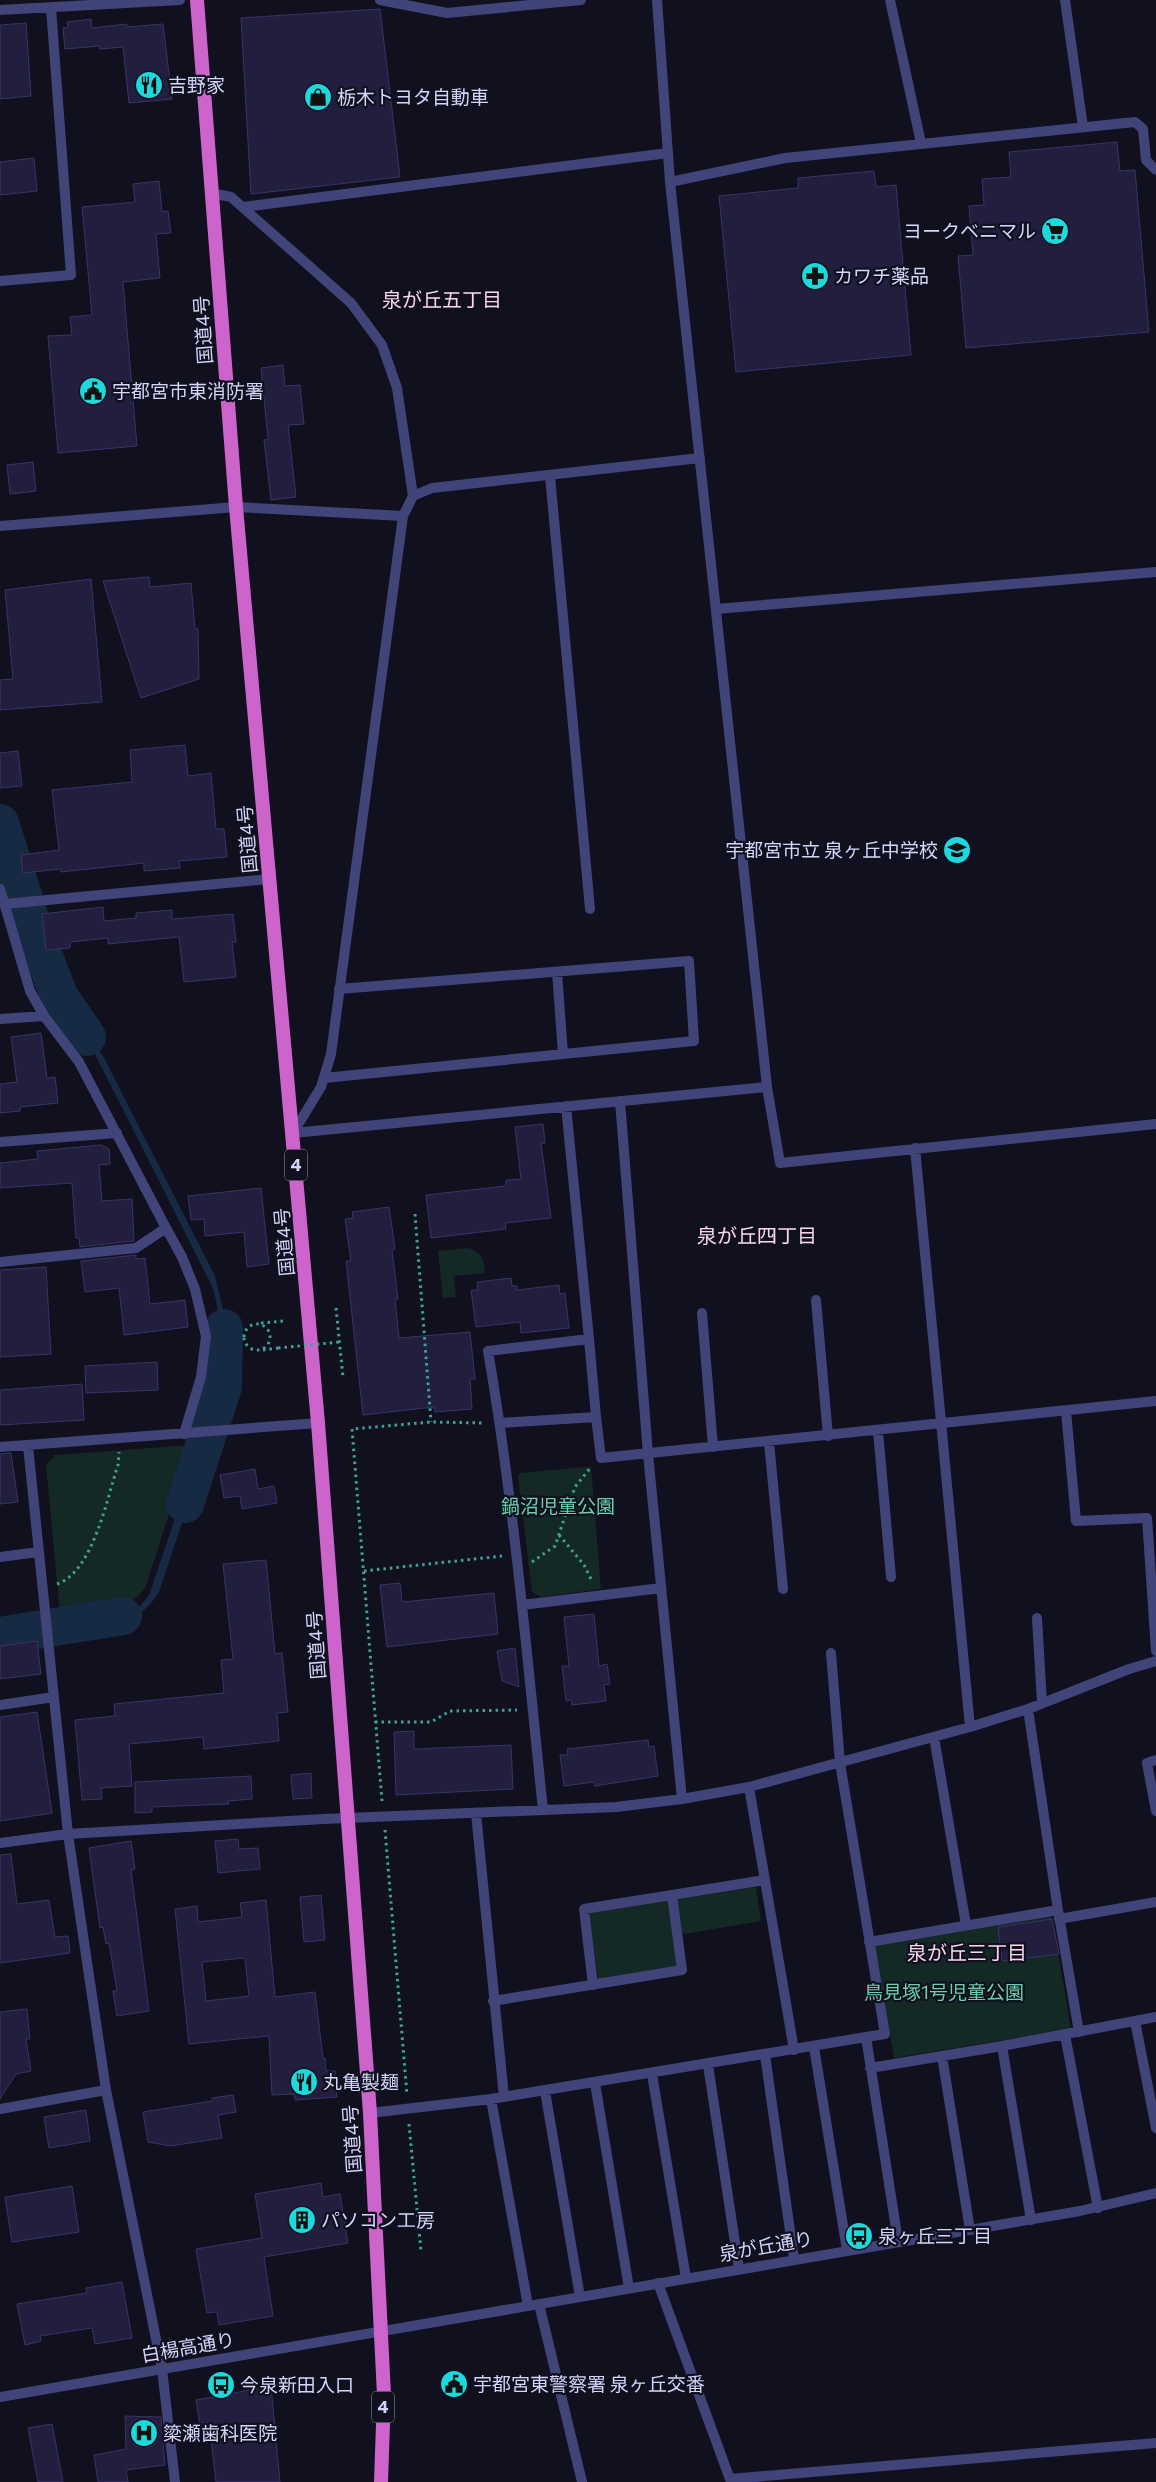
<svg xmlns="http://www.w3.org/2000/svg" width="1156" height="2482" viewBox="0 0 1156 2482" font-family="Commissioner,'Noto Sans JP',sans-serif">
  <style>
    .green { fill: #142826 }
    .water { fill: #162b43 }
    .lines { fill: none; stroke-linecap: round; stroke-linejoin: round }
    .river { stroke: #162b43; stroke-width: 38 }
    .building { fill: #221e3e; stroke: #393467; fill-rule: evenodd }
    .path { stroke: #3ea394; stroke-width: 3; stroke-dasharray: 2.5 4; stroke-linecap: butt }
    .service { stroke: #414478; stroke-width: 10 }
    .minor { stroke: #414478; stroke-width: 10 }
    .tertiary { stroke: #414478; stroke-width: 10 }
    .trunk { stroke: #cc64cc; stroke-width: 14 }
    .path-bridge { stroke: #3ea394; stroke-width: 3; stroke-dasharray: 2.5 4; stroke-linecap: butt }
    .labels { text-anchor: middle; stroke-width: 4.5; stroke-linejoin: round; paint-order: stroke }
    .shield { fill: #11101f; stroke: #9a99b8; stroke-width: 1 }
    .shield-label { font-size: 18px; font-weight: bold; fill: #d5d4f9 }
    .poi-label { font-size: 19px; fill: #d5d4f9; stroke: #11101f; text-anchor: start }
    .street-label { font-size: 19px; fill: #d5d4f9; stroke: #11101f }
    .park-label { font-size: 19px; fill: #6acfad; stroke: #11101f }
    .neighbourhood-label { font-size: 20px; fill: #f9d6f0; stroke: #11101f }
  </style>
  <rect width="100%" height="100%" fill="#11101f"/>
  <path class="green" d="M467,1248C482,1251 484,1259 485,1273L454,1276L456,1297L443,1298L438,1251Z
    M191,1445L146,1586C130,1614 88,1610 60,1613L46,1465L55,1455Z
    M585,1467H591L601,1589L541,1597L532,1592L518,1475L520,1473Z
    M756,1887L761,1921L673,1936L678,1967L598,1979L589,1913Z
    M1052,1916L1071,2029L894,2058L875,1944Z"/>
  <path class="water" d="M0,809L22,880L16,881L0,826Z
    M34,922L56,992L103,1056L215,1276L225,1319L227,1346L226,1369L217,1403L212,1401C221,1360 224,1330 213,1288L96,1056L51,994L29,923Z
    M197,1454L204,1456L159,1592C138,1627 109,1623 72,1629L71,1623L128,1612L139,1607L149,1595Z"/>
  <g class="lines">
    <path class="river" d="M0,823L33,927L59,996L87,1037
      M185,1504L223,1387L224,1328
      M0,1636L123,1616"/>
  </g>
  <path class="building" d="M380,9L400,177L251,194L241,18Z
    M91,19L92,28L127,24V27L163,24L172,99L129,103L123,47L100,49L99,46L65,49L63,28L68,27L67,22Z
    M26,23L31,96L0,99V25Z
    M1117,142L1120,171L1135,170L1149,332L966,348L958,256L973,255L969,206L984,205L982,179L1011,177L1009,152Z
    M34,158L37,191L0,195V162Z
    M874,171L876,187L896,185L911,355L736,372L719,196L798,188V178Z
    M159,181L162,212L168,211L171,233L156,234L160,278L123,282L137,446L58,453L48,336L72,335L70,317L92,315L82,207L135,202L133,184Z
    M283,365L285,386L300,385L304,424L288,425L296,497L271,500L264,440L268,439L261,368Z
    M33,462L36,491L10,494L7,465Z
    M149,577L150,587L191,583L195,629H198L199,679L141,698L103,581Z
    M91,579L102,702L0,710V680L13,679L5,590Z
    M185,745L188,776L211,773L216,829H224L227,857L179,861L180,868L144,871V863L61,872V869L23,873L21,855L59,850L52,790L132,782L130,750Z
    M18,751L22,786L0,788V753Z
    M103,907L104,921L136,918V913L172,910V919L233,914L236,942H232L236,977L184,982L179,937L108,944V938L70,942V948L46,950L42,914Z
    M41,1033L47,1078L55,1077L58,1103L20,1107V1111L0,1113V1084L17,1082L11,1037Z
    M543,1124L545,1143H541L551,1218L505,1223L506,1229L431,1238L426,1195L506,1186V1180L521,1179L515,1127Z
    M101,1145L109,1149L110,1164L99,1165L102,1201L132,1199L134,1241L80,1247L79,1238H76L72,1183L0,1188V1163L38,1159L37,1151Z
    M261,1188L269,1264L247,1267L244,1232L205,1236L204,1219L191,1220L188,1196Z
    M389,1207L395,1249L392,1250L398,1299H395L399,1338L470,1332L475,1379H470L472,1409L435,1412L434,1407L363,1415L346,1261H351L345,1219L353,1218L352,1212Z
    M136,1255V1259L145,1258L150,1304L185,1300L188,1327L124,1335L119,1288L85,1292L81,1261Z
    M46,1267L51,1354L0,1357V1270Z
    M511,1278L512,1286H517V1290L559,1285L560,1294L565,1293L569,1328L521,1333L520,1322L476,1327L471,1290H478L477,1282Z
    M157,1362L158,1390L86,1393L85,1366Z
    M82,1384L84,1420L0,1425V1390Z
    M11,1453L18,1502L0,1504V1454Z
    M255,1469L258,1489L274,1486L277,1503L242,1509L240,1496L224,1498L220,1475Z
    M266,1560L275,1654L282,1653L288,1712L277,1713L279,1741L204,1749L203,1737L129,1744L132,1786L101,1788L102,1799L82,1800L75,1720L115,1716L114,1704L224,1693L221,1660L233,1659L223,1564Z
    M400,1583L402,1602L494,1593L498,1634L387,1647L380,1585Z
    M594,1614L599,1666L607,1664L610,1684L604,1685L606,1701L572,1705L571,1700L566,1701L562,1666H569L564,1617Z
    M37,1641L41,1674L0,1679V1646Z
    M515,1648L519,1687L502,1681L497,1651Z
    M37,1712L52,1813L0,1821V1717Z
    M414,1731V1749L511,1745L513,1789L396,1795L394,1732Z
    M648,1740L649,1747L654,1746L658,1776L595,1786L594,1782L564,1786L560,1755H568L567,1749Z
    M311,1773L312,1798L293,1799L291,1775Z
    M251,1776L252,1799L228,1801L229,1804L152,1807V1812L135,1813V1782Z
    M238,1839L239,1849L258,1848L260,1869L218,1873L215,1841Z
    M131,1841L135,1869L131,1870L149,2011L117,2016L113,1991H117L109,1943L106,1944L103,1927L100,1928L89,1848Z
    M11,1854L17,1904L49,1900L55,1937L68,1936L70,1953L0,1963V1855Z
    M321,1895L325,1940L304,1942L300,1897Z
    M266,1900L275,1997L315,1992L323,2058H325L326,2071H335L337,2097L295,2100L294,2094L272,2095L269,2036L189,2044L175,1909L197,1906L198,1922L242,1917L240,1903ZM245,1958L249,1996L206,2001L202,1962Z
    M1052,1919L1059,1954L1002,1961L998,1927Z
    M27,2009L30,2039H26L31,2071L16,2074L0,2099V2012Z
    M233,2095L236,2112L218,2115L222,2138L171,2146L148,2142L143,2112L212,2101V2098Z
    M86,2110L90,2141L49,2148L44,2117Z
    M321,2183L323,2197L340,2194L348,2243L264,2257L273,2316L219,2325L217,2312L207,2313L196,2249L262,2238L255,2194Z
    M72,2186L79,2232L12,2242L5,2197Z
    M122,2282L132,2338L95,2344L92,2328L40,2336L41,2341L25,2345L17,2304L87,2293L86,2288Z
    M271,2386L280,2482H216L209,2422L200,2425L196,2400Z
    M125,2416L161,2417L165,2465L126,2470L128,2482H98L94,2455L126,2449Z
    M52,2424L63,2482H38L28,2428Z"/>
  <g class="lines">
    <path class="path" d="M415,1214L431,1422
      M336,1308L343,1377
      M261,1323L284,1321
      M244 1337a13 13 0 1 1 26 0a13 13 0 1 1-26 0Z
      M263,1350L278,1348
      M559,1535L584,1565L592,1581
      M532,1562L555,1546L575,1487L591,1467
      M364,1571L502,1556
      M57,1584C93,1572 107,1498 118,1465L119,1452
      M375,1722H431L450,1711L517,1710
      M382,1801L352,1429L431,1422L485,1423
      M385,1830L407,2095
      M409,2124L421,2251"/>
    <path class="service" d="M380,0L447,13L581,0"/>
    <path class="minor" d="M890,0L921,143
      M1065,0L1083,127
      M0,10L180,0
      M670,182L785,158L1135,122L1143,129L1146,160L1156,170
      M211,193L231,197L351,303L382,345L397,388L413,496
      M243,207L668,153
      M0,281L71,275L51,8
      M550,476L590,909
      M236,507L403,516
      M716,609L1156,572
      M0,889L30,991L44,1016L79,1062L166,1228L136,1248L0,1262
      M5,904L269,879
      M557,972L563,1054
      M0,1019L44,1016
      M324,1078L694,1041L689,961L339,989
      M620,1101L648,1454L682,1799
      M293,1133L767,1087L780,1163L1156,1124
      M0,1142L117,1133
      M915,1148L970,1727
      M166,1228L182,1257L195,1289L206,1336L201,1377L184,1434
      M816,1300L828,1436
      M702,1313L713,1447
      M589,1339L596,1417
      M1066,1411L1076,1521L1147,1518L1156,1651
      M500,1423L596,1417L601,1458L1156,1401
      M878,1431L891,1577
      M769,1442L783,1589
      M28,1446L68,1834L106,2090L162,2369L175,2482
      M0,1447L318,1423
      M0,1557L38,1552
      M522,1605L661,1588
      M1037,1618L1042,1703
      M831,1653L840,1763L885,2034L866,2037L898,2241
      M0,1705L54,1697
      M1028,1709L1058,1910L1079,2032
      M934,1737L966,1925
      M1156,1760L1147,1763L1156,1811
      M749,1787L794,2050
      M543,1810C527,1657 514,1503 488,1351L589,1339L566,1106
      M476,1813L504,2097
      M0,1843L68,1834L324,1819L616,1807L682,1799L749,1787L970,1727L1028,1709L1129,1669L1156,1661
      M1059,1919L1156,1902
      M869,1942L1058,1910
      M593,1985L584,1909L672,1895
      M493,2001L682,1970L672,1895L765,1880
      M1135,2021L1156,2128
      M1065,2035L1098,2208
      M1002,2046L1031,2220
      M814,2047L847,2250
      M765,2055L794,2259
      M942,2056L970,2230
      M708,2065L739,2269
      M870,2068L1002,2046L1156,2017
      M652,2074L686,2278
      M595,2083L629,2288
      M545,2091L580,2297
      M491,2099L528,2306
      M0,2109L106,2090
      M370,2113L491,2099L866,2037
      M658,2283L731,2482
      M539,2304L582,2482
      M730,2479L1156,2443"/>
    <path class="tertiary" d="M657,0L670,182L767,1087
      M0,526L236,507
      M293,1133L321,1087L331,1054L403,516L413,496L432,488L700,458
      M0,2397L1080,2211L1156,2193"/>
    <path class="trunk" d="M197,0L236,507L318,1423L370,2113L384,2395L381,2482"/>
    <path class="path-bridge" d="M278,1348L340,1342"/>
  </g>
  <defs>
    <g id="restaurant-disc" transform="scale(1.4375)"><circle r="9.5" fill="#1ed9db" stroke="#11101f"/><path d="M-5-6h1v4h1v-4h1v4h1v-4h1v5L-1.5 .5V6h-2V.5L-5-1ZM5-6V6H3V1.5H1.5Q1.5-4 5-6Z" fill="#111"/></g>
    <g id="shop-disc" transform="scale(1.4375)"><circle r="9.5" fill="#1ed9db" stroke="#11101f"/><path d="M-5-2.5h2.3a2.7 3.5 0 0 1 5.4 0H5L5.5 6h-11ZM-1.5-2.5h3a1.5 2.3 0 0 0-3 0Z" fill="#111"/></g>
    <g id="supermarket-disc" transform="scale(1.4375)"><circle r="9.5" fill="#1ed9db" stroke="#11101f"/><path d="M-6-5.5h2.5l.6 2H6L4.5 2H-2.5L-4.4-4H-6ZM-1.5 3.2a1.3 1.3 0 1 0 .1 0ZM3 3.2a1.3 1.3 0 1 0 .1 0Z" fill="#111"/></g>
    <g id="pharmacy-disc" transform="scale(1.4375)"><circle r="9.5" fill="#1ed9db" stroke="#11101f"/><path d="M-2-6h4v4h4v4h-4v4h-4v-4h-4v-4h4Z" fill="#111"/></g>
    <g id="civic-disc" transform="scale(1.4375)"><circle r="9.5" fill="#1ed9db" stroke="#11101f"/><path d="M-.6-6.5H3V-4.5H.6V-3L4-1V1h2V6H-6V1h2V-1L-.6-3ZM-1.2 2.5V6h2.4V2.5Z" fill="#111"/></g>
    <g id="school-disc" transform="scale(1.4375)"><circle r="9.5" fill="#1ed9db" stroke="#11101f"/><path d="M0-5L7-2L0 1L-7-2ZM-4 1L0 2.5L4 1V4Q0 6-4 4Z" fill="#111"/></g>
    <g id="building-disc" transform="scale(1.4375)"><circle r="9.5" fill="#1ed9db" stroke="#11101f"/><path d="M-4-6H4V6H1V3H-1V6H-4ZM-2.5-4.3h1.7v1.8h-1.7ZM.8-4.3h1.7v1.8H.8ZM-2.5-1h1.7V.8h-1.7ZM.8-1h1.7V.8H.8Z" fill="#111"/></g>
    <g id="bus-disc" transform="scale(1.4375)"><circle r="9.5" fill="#1ed9db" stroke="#11101f"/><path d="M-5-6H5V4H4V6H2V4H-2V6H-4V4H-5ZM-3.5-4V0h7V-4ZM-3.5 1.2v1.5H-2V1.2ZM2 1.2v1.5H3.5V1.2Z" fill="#111"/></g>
    <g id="hospital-disc" transform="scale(1.4375)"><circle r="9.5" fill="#1ed9db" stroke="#11101f"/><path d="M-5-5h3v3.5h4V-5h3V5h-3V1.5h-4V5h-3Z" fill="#111"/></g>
  </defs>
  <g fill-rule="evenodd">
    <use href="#restaurant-disc" x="149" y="85"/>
    <use href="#shop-disc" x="318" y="97"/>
    <use href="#supermarket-disc" x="1055" y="231"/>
    <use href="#pharmacy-disc" x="815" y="276"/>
    <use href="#civic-disc" x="93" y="391"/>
    <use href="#school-disc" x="957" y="850"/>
    <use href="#restaurant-disc" x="304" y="2082"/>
    <use href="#building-disc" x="302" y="2220"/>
    <use href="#bus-disc" x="859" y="2236"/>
    <use href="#civic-disc" x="454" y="2384"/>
    <use href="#bus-disc" x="221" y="2385"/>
    <use href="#hospital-disc" x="144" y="2433"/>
  </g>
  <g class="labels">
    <g class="shield">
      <rect x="285" y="1149.5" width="22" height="31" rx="4"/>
      <rect x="372" y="2391.5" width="22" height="31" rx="4"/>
    </g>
    <g class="shield-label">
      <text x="296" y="1171">4</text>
      <text x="383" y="2413">4</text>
    </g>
    <g class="poi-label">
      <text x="168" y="92">吉野家</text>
      <text x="337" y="104">栃木トヨタ自動車</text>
      <text x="1036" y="238" text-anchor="end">ヨークベニマル</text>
      <text x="834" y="283">カワチ薬品</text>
      <text x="112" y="398">宇都宮市東消防署</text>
      <text x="938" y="857" text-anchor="end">宇都宮市立 泉ヶ丘中学校</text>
      <text x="323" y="2089">丸亀製麺</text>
      <text x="321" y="2227">パソコン工房</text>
      <text x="878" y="2243">泉ヶ丘三丁目</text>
      <text x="473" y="2391">宇都宮東警察署 泉ヶ丘交番</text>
      <text x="240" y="2392">今泉新田入口</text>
      <text x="163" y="2440">簗瀬歯科医院</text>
    </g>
    <g class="street-label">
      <text transform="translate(203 330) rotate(-94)" y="7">国道4号</text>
      <text transform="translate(247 839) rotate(-95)" y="7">国道4号</text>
      <text transform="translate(284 1242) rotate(-95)" y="7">国道4号</text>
      <text transform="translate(316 1645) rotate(-94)" y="7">国道4号</text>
      <text transform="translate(352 2139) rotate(-94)" y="7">国道4号</text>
      <text transform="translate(766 2246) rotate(-10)" y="7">泉が丘通り</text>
      <text transform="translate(188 2347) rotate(-10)" y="7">白楊高通り</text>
    </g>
    <g class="park-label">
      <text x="558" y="1513">鍋沼児童公園</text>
      <text x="944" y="1999">鳥見塚1号児童公園</text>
    </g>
    <g class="neighbourhood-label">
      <text x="442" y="307">泉が丘五丁目</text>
      <text x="757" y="1243">泉が丘四丁目</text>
      <text x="967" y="1960">泉が丘三丁目</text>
    </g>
  </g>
</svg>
